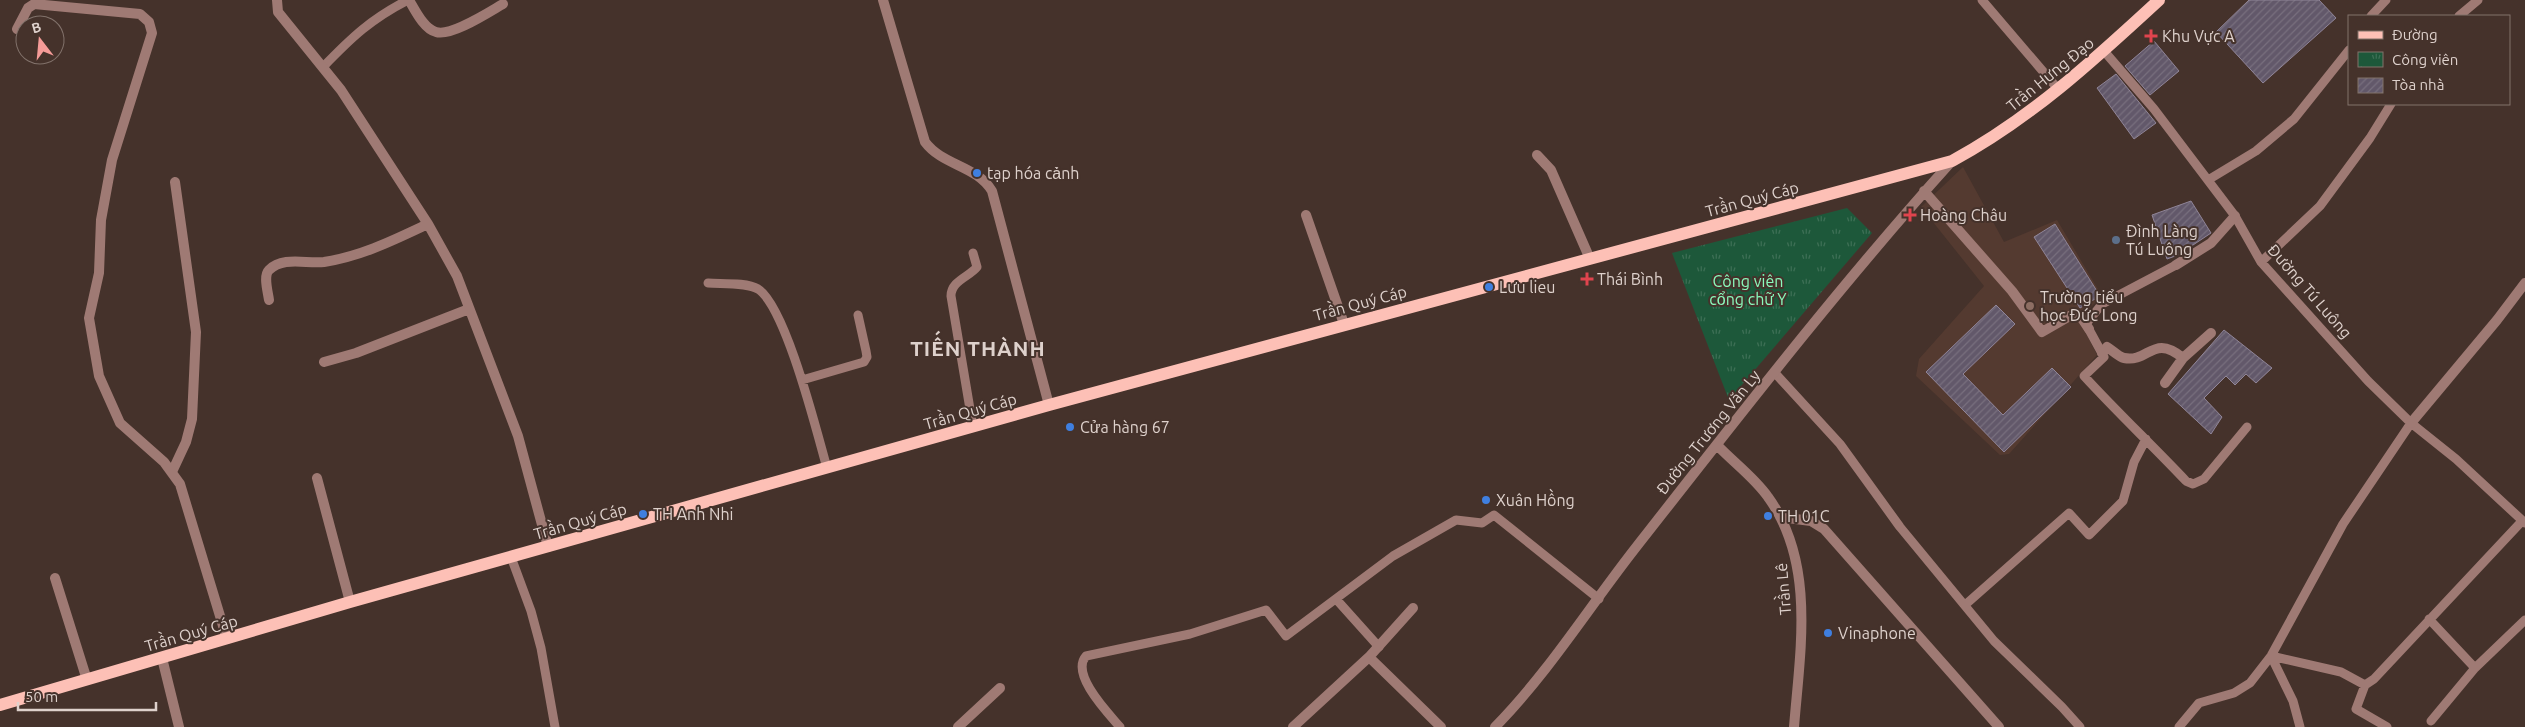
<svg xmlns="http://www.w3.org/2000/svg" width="2525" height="727" viewBox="0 0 2525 727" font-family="Ubuntu,sans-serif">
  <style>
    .built { fill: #543a30 }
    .park { fill: url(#park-tufts) }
    .building { fill: url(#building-hatch); stroke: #908598 }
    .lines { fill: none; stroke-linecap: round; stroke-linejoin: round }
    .service { stroke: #9f7a74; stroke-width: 9 }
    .minor { stroke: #9f7a74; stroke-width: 10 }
    .primary { stroke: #fdc0b6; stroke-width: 12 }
    .health-dot { fill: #e0444e; stroke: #45322b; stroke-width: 2 }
    .shop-dot { fill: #3f7fe0; stroke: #45322b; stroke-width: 2 }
    .service-dot { fill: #5c6f8a; stroke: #45322b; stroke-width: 2 }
    .education-dot { fill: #8d6e63; stroke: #45322b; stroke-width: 2 }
    .labels { text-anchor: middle; stroke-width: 4; stroke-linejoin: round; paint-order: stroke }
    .poi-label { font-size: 16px; fill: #ded1cc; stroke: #45322b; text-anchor: start }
    .street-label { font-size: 16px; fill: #ded1cc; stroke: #45322b }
    .park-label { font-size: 16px; fill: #8afabc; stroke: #45322b }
    .district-label { font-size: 21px; font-weight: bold; letter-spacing: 1px; fill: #ded1cc; stroke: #45322b }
  </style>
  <defs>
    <pattern id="park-tufts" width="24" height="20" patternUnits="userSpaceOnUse" patternTransform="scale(1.25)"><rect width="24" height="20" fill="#1d583a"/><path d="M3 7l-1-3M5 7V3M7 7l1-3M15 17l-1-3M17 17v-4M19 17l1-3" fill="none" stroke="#3d6f55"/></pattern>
    <pattern id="building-hatch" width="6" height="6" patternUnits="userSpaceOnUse" patternTransform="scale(1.25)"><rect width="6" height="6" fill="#62586a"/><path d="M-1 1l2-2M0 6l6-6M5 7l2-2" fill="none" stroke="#786f7e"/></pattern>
  </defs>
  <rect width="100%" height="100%" fill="#45322b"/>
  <path class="built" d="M1963,167L2004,242L2057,220L2102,296L2079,319L2097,355L2009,454L2000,455L1916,376L1919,359L1984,286L1921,207Z"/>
  <path class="park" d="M1847,208L1872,233L1729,400L1672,253Z"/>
  <path class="building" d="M2249,0H2319L2336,18L2263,83L2216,32Z
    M2154,41L2179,71L2150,95L2125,66Z
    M2116,74L2156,123L2134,139L2097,88Z
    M2191,201L2211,233L2178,255L2167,259L2152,215Z
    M2055,224L2100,296L2080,308L2034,237Z
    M1996,305L2015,324L1963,374L2003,415L2052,368L2071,387L2004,452L1926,372Z
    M2224,330L2272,368L2256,383L2246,374L2235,385L2226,376L2204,398L2222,417L2211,434L2168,394Z"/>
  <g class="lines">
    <path class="service" d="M1982,0L2058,89
      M2371,16L2386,0
      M2459,16L2478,0
      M2104,51L2154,109L2235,216L2261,262L2368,381L2411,423L2456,459L2525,523
      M323,67C352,37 371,19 408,0
      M2208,180L2256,151L2294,119L2349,50
      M2261,262L2320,206L2370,138L2391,104
      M2176,265L2102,304L2086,324L2104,357L2084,376C2117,412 2152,445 2186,481L2193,484L2204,479L2247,427
      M708,283C722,284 746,282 758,289C786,307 817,433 827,468
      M1775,373L1840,444L1900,527L1994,641L2062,707L2080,727
      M802,380L864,362L867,357L866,351L858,315
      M973,427L951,296C951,281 969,277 977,267L973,253
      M511,557L531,611L541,648L555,727
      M1336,599L1379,647
      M1965,605L2069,513L2089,535L2123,501L2134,462L2146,439
      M2429,619L2475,668
      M2271,656L2341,672L2365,685L2374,679L2522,521
      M2271,656L2293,701L2300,727
      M2365,685L2356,709L2387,727
      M2431,721L2475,668L2525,620
      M1120,727C1108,713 1070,674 1086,656L1190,634L1266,610L1286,636L1393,556L1456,520L1482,523L1494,515L1599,599
      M2179,727L2199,703L2234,693L2250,683L2271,656L2343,524L2411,423"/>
    <path class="minor" d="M277,0L278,12L341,90L428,224L457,276L518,436L548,547
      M409,0C415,10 424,29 436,32C451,37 489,12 503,4
      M883,0L925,142C943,166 976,165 992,191L1049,405
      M17,29L28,8L34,4L140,14L149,22L152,33L112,160L101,220L99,273L89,318L99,376L120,423L164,462L180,484L227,639
      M1537,155L1551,170L1590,259
      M1924,191L2012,291L2042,332L2075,313L2081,317L2089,329
      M1306,215L1344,324
      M2176,265L2211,243L2235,216
      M269,300C268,292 263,276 269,270C283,256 306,264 324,262C362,256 394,240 428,224
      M2102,353L2107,347C2112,350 2119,357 2124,358C2149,363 2153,333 2183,358L2211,333
      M324,362L356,353L469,309
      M2165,383L2183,358
      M2411,423L2497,320L2525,283
      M1717,445C1733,462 1755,478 1768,497C1816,563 1800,651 1794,727
      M172,472L186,442L192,419L196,332L175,182
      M317,478L350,602
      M1780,517L1811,521L1824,529L1999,727
      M55,578L87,680
      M1369,657L1441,727
      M162,658L179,727
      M958,727L1000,688
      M1293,727L1369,657L1413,608
      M1495,727C1549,672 1589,607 1637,546C1739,416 1841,284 1952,161"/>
    <path class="primary" d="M0,705L350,602L1049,405L1952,161C2030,119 2094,60 2159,0"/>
  </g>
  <g class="health-dot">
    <path d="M2148.5 28.5h5v5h5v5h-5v5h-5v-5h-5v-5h5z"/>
    <path d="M1907.5 207.5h5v5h5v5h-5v5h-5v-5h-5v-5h5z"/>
    <path d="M1584.5 271.5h5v5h5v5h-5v5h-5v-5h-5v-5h5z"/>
  </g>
  <g class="shop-dot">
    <circle cx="977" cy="173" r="5"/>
    <circle cx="1489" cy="287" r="5"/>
    <circle cx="1070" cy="427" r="5"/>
    <circle cx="1486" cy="500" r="5"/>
    <circle cx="643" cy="514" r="5"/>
    <circle cx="1768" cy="516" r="5"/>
    <circle cx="1828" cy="633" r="5"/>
  </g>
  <circle class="service-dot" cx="2116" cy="240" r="5"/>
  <circle class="education-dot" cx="2030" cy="306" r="5"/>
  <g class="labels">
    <g class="poi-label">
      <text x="2162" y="42">Khu Vực A</text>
      <text x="987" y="179">tạp hóa cảnh</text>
      <text x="1920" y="221">Hoàng Châu</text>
      <text x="2126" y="237">Đình Làng<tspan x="2126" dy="18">Tú Luông</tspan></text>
      <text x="1597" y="285">Thái Bình</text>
      <text x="1499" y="293">Lưu lieu</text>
      <text x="2040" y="303">Trường tiểu<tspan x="2040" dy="18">học Đức Long</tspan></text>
      <text x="1080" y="433">Cửa hàng 67</text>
      <text x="1496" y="506">Xuân Hồng</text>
      <text x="653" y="520">TH Anh Nhi</text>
      <text x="1778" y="522">TH 01C</text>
      <text x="1838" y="639">Vinaphone</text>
    </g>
    <g class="street-label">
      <text transform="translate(2050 74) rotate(-39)" y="6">Trần Hưng Đạo</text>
      <text transform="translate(1752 199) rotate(-15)" y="6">Trần Quý Cáp</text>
      <text transform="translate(2310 291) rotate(49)" y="6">Đường Tú Luông</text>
      <text transform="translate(1360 303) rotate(-15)" y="6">Trần Quý Cáp</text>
      <text transform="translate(970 411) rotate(-16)" y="6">Trần Quý Cáp</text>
      <text transform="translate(1708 432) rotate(-51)" y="6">Đường Trương Văn Ly</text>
      <text transform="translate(580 521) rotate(-16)" y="6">Trần Quý Cáp</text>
      <text transform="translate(1783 589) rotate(-95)" y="6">Trần Lê</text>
      <text transform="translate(191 633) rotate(-16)" y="6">Trần Quý Cáp</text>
    </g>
    <g class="park-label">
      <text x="1748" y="287">Công viên<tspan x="1748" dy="18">cổng chữ Y</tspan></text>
    </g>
    <g class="district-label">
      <text x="978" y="356">TIẾN THÀNH</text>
    </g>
  </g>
  <rect x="2348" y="15" width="162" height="90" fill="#45322b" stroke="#82726b"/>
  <rect x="2358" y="31" width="25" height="8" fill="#fdc0b6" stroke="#82726b"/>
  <text x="2392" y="40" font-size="15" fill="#ded1cc">Đường</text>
  <rect x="2358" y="52" width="25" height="15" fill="url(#park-tufts)" stroke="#82726b"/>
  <text x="2392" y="65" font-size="15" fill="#ded1cc">Công viên</text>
  <rect x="2358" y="78" width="25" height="15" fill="url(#building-hatch)" stroke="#82726b"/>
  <text x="2392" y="90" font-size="15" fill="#ded1cc">Tòa nhà</text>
  <g transform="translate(40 40) rotate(344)"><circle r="24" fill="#45322b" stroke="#82726b"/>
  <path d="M0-4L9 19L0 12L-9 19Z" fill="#f59b98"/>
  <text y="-8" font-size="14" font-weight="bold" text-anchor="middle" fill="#ded1cc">B</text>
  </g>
  <path d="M18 702v8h138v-8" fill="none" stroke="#ded1cc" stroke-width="2.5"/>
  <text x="25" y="702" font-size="15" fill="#ded1cc" stroke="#45322b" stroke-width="4" paint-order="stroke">50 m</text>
</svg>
